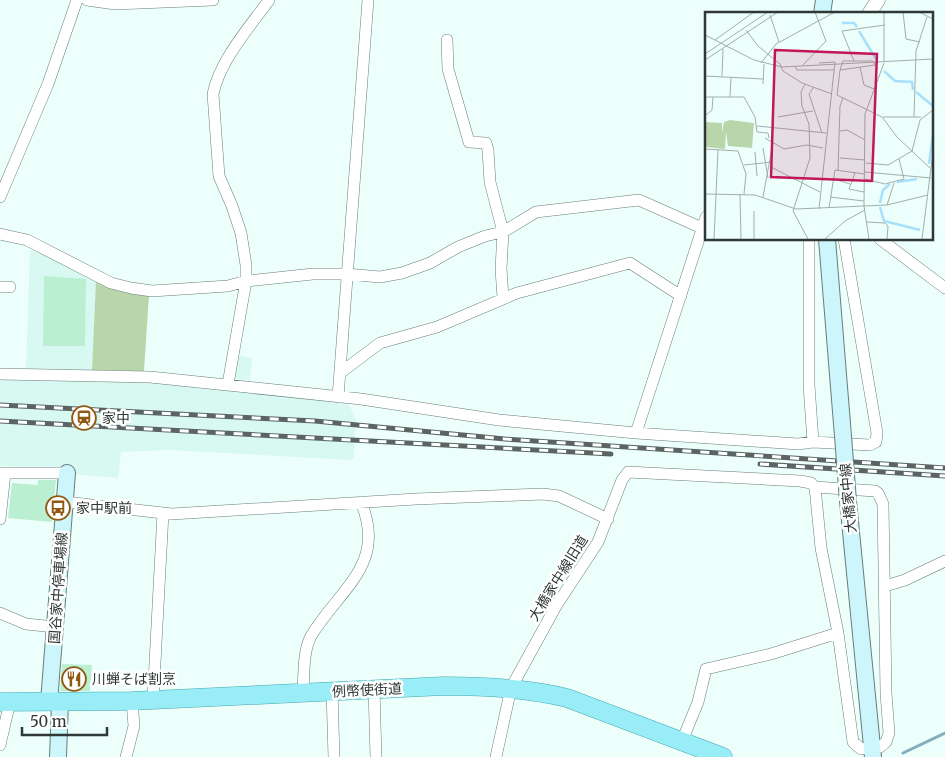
<svg xmlns="http://www.w3.org/2000/svg" width="945" height="757" viewBox="0 0 945 757" font-family="Merriweather,'Noto Sans JP',serif">
  <style>
    .built { fill: #d8f8f2 }
    .green { fill: #b9d6ab }
    .lines { fill: none; stroke-linecap: round; stroke-linejoin: round }
    .stream { stroke: #83aec1; stroke-width: 3 }
    .building { fill: #baf0d1 }
    .minor-casing { stroke: #687d79; stroke-width: 12 }
    .tertiary-casing { stroke: #687d79; stroke-width: 15 }
    .secondary-casing { stroke: #687d79; stroke-width: 18 }
    .primary-casing { stroke: #48a6b0; stroke-width: 19 }
    .minor { stroke: #fff; stroke-width: 11 }
    .tertiary { stroke: #fff; stroke-width: 14 }
    .secondary { stroke: #ccf6fb; stroke-width: 16 }
    .primary { stroke: #99edf7; stroke-width: 18 }
    .rail-casing { stroke: #5a6563; stroke-width: 5 }
    .rail { stroke: #fff; stroke-width: 3; stroke-dasharray: 9; stroke-linecap: butt }
    .secondary-bridge-casing { stroke: #687d79; stroke-width: 18; stroke-linecap: butt }
    .secondary-bridge { stroke: #ccf6fb; stroke-width: 16 }
    .labels { text-anchor: middle; stroke-width: 5; stroke-linejoin: round; paint-order: stroke }
    .poi-label { font-size: 14px; fill: #2f3836; stroke: #fff; text-anchor: start }
    .street-label { font-size: 14px; fill: #2f3836; stroke: #fff }
    .inset-river { fill: none; stroke: #a7e0fc; stroke-width: 2.5 }
    .inset-road { fill: none; stroke: #a1afac; stroke-width: 1 }
    .view { fill: #c2185b; fill-opacity: 0.15; stroke: #c2185b; stroke-width: 2.5 }
    .inset-edge { fill: none; stroke: #2f3836; stroke-width: 2.5 }
  </style>
  <rect width="100%" height="100%" fill="#edfffb"/>
  <path class="built" d="M30,250L61,261L96,280L92,370H26Z
    M236,355L252,358L250,381L233,378Z
    M0,379L136,381L226,389L346,404L350,407L356,419L354,457L351,460L169,450L121,452L118,478L72,474L64,467L0,466Z"/>
  <path class="green" d="M96,280L149,295L144,371L92,370Z"/>
  <g class="lines">
    <path class="stream" d="M903,753L945,733"/>
  </g>
  <path class="building" d="M44,276L86,279L85,346H43Z
    M38,480H56L52,522L8,518L12,483L38,485Z
    M62,664L92,665L90,691H60Z"/>
  <g class="lines">
    <g class="minor-casing">
      <path id="minor" d="M87,0L115,4L213,0
        M447,40L448,69L469,142L486,143L488,150L490,182L503,232L501,269L503,298
        M0,197L48,84L77,0
        M0,234L27,240L111,283L131,288L152,291L228,286L246,281L313,274H347L380,277L402,273L430,263L458,247L485,236L503,232L536,212L639,200L702,228
        M809,239V385L813,442
        M880,239L945,288
        M0,287H10
        M340,373L380,343L437,327L517,293L630,263L681,296
        M0,374L150,377L361,399L499,420L636,433L798,444L813,442L870,445L876,442L877,433L844,239
        M228,384L246,281V265L241,233L232,206L219,176L213,94C220,60 249,28 269,0
        M338,397L368,0
        M636,433L706,217
        M0,473H67
        M815,487L875,491L878,493L883,504L886,693L889,733L886,742L880,747L861,749L853,742L838,633L821,548Z
        M65,502L172,514L416,499L543,494L559,496L608,519
        M0,519L5,473
        M885,586L905,580L945,561
        M0,613L26,624L55,627
        M374,689L376,757
        M332,691L334,757
        M303,693C304,675 303,651 311,636C340,588 387,565 361,502
        M153,700L163,513
        M682,741L698,702L706,669L771,654L838,633
        M0,745L10,702
        M126,757L134,726L132,701
        M496,757L511,688L556,606L598,542L622,480L628,472L800,481L811,483L815,487"/>
    </g>
    <g class="tertiary-casing">
      <path id="tertiary" d="M869,14L878,0"/>
    </g>
    <g class="secondary-casing">
      <path id="secondary" d="M822,14L824,0
        M827,239L843,436
        M848,501L873,757
        M49,702L67,473
        M58,757L60,702"/>
    </g>
    <g class="primary-casing">
      <path id="primary" d="M0,702L132,701L444,686C486,686 526,688 567,698L723,757"/>
    </g>
    <use href="#minor" class="minor"/>
    <use href="#tertiary" class="tertiary"/>
    <use href="#secondary" class="secondary"/>
    <use href="#primary" class="primary"/>
    <g class="rail-casing">
      <path id="rail" d="M0,405L315,421L505,439L945,468
        M0,421L611,454
        M760,464L945,476"/>
    </g>
    <use href="#rail" class="rail"/>
    <g class="secondary-bridge-casing">
      <path id="secondary-bridge" d="M843,436L848,501"/>
    </g>
    <use href="#secondary-bridge" class="secondary-bridge"/>
  </g>
  <defs>
    <g id="station-ring" transform="scale(1.25)"><circle r="9.5" fill="#fff" stroke="#905810" stroke-width="1.5"/><path d="M-3-6H3Q5-6 5-4V2Q5 4 3 4L4.5 6H3L1.5 4h-3L-3 6H-4.5L-3 4Q-5 4-5 2V-4Q-5-6-3-6ZM-3.5-4v3h7v-3ZM-3.5 1v1.5H-2V1ZM2 1v1.5H3.5V1Z" fill="#905810"/></g>
    <g id="bus-ring" transform="scale(1.25)"><circle r="9.5" fill="#fff" stroke="#905810" stroke-width="1.5"/><path d="M-5-6H5V4H4V6H2V4H-2V6H-4V4H-5ZM-3.5-4V0h7V-4ZM-3.5 1.2v1.5H-2V1.2ZM2 1.2v1.5H3.5V1.2Z" fill="#905810"/></g>
    <g id="restaurant-ring" transform="scale(1.25)"><circle r="9.5" fill="#fff" stroke="#905810" stroke-width="1.5"/><path d="M-5-6h1v4h1v-4h1v4h1v-4h1v5L-1.5 .5V6h-2V.5L-5-1ZM5-6V6H3V1.5H1.5Q1.5-4 5-6Z" fill="#905810"/></g>
  </defs>
  <g fill-rule="evenodd">
    <use href="#station-ring" x="84" y="418"/>
    <use href="#bus-ring" x="58" y="508"/>
    <use href="#restaurant-ring" x="74" y="679"/>
  </g>
  <g class="labels">
    <g class="poi-label">
      <text x="102" y="423">家中</text>
      <text x="76" y="513">家中駅前</text>
      <text x="92" y="684">川蝉そば割烹</text>
    </g>
    <g class="street-label">
      <text transform="translate(848 498) rotate(-95)" y="5">大橋家中線</text>
      <text transform="translate(558 578) rotate(-58)" y="5">大橋家中線旧道</text>
      <text transform="translate(58 588) rotate(-86)" y="5">国谷家中停車場線</text>
      <text transform="translate(367 690) rotate(-3)" y="5">例幣使街道</text>
    </g>
  </g>
  <g transform="translate(705 12)">
    <rect width="228" height="228" fill="#edfffb"/>
    <path d="M25,108L49,111L47,136L23,134L21,120L20,137L0,135V110L17,111V121L19,110Z" fill="#b9d6ab"/>
    <path class="inset-river" d="M137,11H149L152,15M154,19L171,47M179,59L190,69L207,70L208,78M211,80L228,94M224,152L228,123M192,170L212,167M175,191L178,178L185,172M175,195L179,209L215,218"/>
    <path class="inset-road" d="M198,0L201,27L215,30M214,0L228,7M65,3L74,30M41,18L53,34L75,52L78,59L97,71L127,82M0,23L49,48L77,55L228,47M10,28L49,0M0,42L63,0M0,48L73,0M138,49H168L170,53L135,58ZM149,49L137,19L180,13M179,50V0M56,51L71,32L130,0M98,53L121,29L110,0M90,54L92,58H129M155,55L159,73L169,77M135,58L132,83L177,105L192,125L226,157M0,64L58,67M17,64L18,37M58,72L59,52M100,72L96,80L97,94L104,112L105,146L88,199L103,227M109,75L104,82L117,121M0,85H39L50,105L52,120L63,121L64,126M25,85L26,65M0,104L7,98L8,85M73,105L108,99M178,105H216M209,105L211,39L222,5M52,114L121,121M135,119L142,118L160,128M60,126L79,137L102,133L118,136M58,136L63,166M0,137L33,139L41,162L39,182M50,140L52,164M135,146L160,148M161,151L183,153L207,139L215,108L228,98M39,153L67,150M66,155L115,180M130,158L160,162M133,159L135,94L138,86M160,160L226,166M150,161L144,177L159,180M129,167L145,172M160,167L180,172L199,167L194,147M0,182L50,183L91,197L159,194M35,182L36,227M58,185L67,136M125,185L159,189M182,193L189,171M159,194L182,193L223,183M124,196L130,158M114,197L130,50L114,51M162,210L180,211L183,214L182,227M9,227L13,138M49,227V199M120,227L140,209L160,198M164,227L159,194L160,102L179,51M217,227L228,140"/>
    <path class="view" d="M70,38L172,42L167,169L66,165Z"/>
    <rect width="228" height="228" class="inset-edge"/>
  </g>
  <path d="M22 727v8h85v-8" fill="none" stroke="#2f3836" stroke-width="2.5"/>
  <text x="30" y="727" font-size="15" fill="#2f3836" stroke="#ffffff" stroke-width="4" paint-order="stroke">50 m</text>
</svg>
